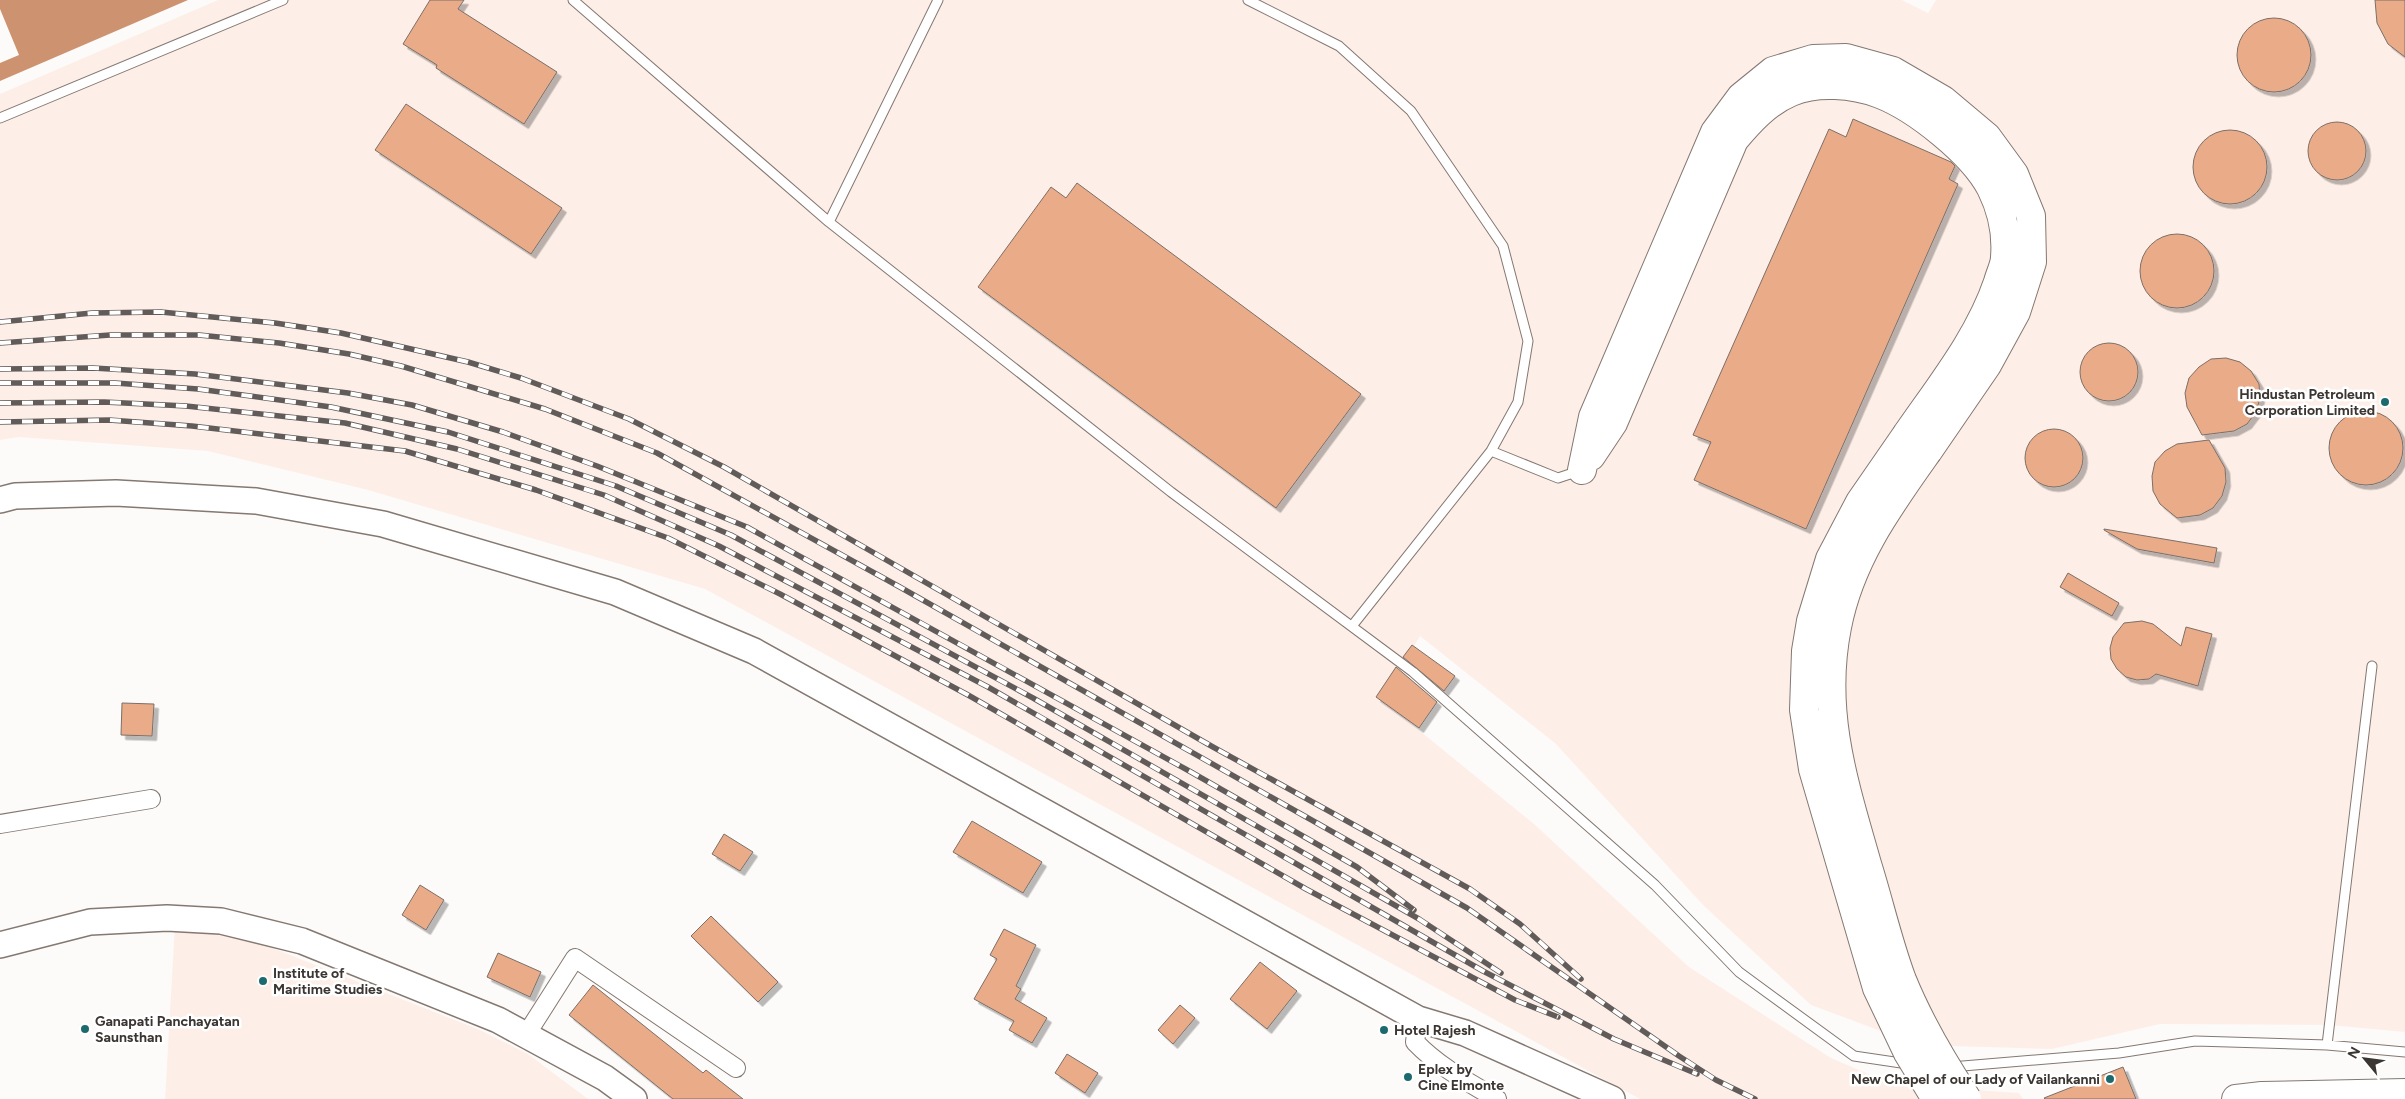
<svg xmlns="http://www.w3.org/2000/svg" width="2405" height="1099" viewBox="0 0 2405 1099" font-family="Figtree,sans-serif">
  <style>
    .built { fill: #fdefe8 }
    .water { fill: #cd926f }
    .pier { fill: #fdfbf9 }
    .building { fill: #e9ab88; stroke: #7b6f68; filter: url(#shadow) }
    .lines { fill: none; stroke-linecap: round; stroke-linejoin: round }
    .lane-casing { stroke: #847871; stroke-width: 11 }
    .street-casing { stroke: #847871; stroke-width: 20 }
    .secondary-casing { stroke: #847871; stroke-width: 28 }
    .primary-casing { stroke: #847871; stroke-width: 30 }
    .highway-casing { stroke: #847871; stroke-width: 30 }
    .lane { stroke: #fff; stroke-width: 9 }
    .street { stroke: #fff; stroke-width: 18 }
    .secondary { stroke: #fff; stroke-width: 25 }
    .primary { stroke: #fff; stroke-width: 28 }
    .highway { stroke: #fff; stroke-width: 28 }
    .rail-casing { stroke: #615c59; stroke-width: 5.5 }
    .rail { stroke: #fff; stroke-width: 4; stroke-dasharray: 11; stroke-linecap: butt }
    .highway-bridge-casing { stroke: #847871; stroke-width: 30; stroke-linecap: butt }
    .highway-bridge { stroke: #fff; stroke-width: 28 }
    .poi-dot { fill: #1d6a6e; stroke: #fff; stroke-width: 2 }
    .labels { text-anchor: middle; stroke-width: 5; stroke-linejoin: round; paint-order: stroke }
    .poi-label { font-size: 14px; font-weight: bold; fill: #3c3633; stroke: #fff; text-anchor: start }
  </style>
  <defs>
    <filter id="shadow"><feDropShadow dx="4.5" dy="4.5" stdDeviation="0" flood-color="#0004"/></filter>
  </defs>
  <rect width="100%" height="100%" fill="#fdfbf9"/>
  <path class="built" d="M218,0H1902L1928,13L1936,0H2405V1032L2329,1025L2160,1024L2052,1049L1918,1045L1811,1005L1703,905L1556,744L1420,636L1382,700L1534,824L1689,967L1831,1058L1892,1084L2019,1093L2023,1099H1640L705,589L368,490L208,451L19,437L0,440V94Z
    M175,924L229,931L480,1030L528,1054L588,1099H165Z"/>
  <path class="water" d="M0,0H188L0,81Z"/>
  <path class="pier" d="M0,9L19,55L0,63Z"/>
  <path class="building" d="M430,0H464L458,9L557,72L524,124L436,68L437,65L403,44Z
    M2375,0H2405V57L2388,44L2377,23Z
    M2237 55a37 37 0 1 1 74 0a37 37 0 1 1-74 0Z
    M406,104L562,208L531,254L375,150Z
    M1853,119L1951,162L1955,166L1949,179L1958,184L1806,529L1694,480L1711,442L1693,435L1829,129L1846,137Z
    M2308 151a29 29 0 1 1 58 0a29 29 0 1 1-58 0Z
    M2193 167a37 37 0 1 1 74 0a37 37 0 1 1-74 0Z
    M1077,183L1361,394L1276,508L978,287L1051,187L1066,198Z
    M2140 271a37 37 0 1 1 74 0a37 37 0 1 1-74 0Z
    M2080 372a29 29 0 1 1 58 0a29 29 0 1 1-58 0Z
    M2226,358L2240,362L2251,371L2259,384L2260,398L2256,412L2247,424L2234,431L2202,435L2187,407L2185,393L2189,378L2199,367L2211,359Z
    M2329 448a37 37 0 1 1 74 0a37 37 0 1 1-74 0Z
    M2025 458a29 29 0 1 1 58 0a29 29 0 1 1-58 0Z
    M2209,440L2225,468L2226,482L2222,496L2213,508L2200,515L2177,518L2160,504L2153,491L2152,476L2155,462L2165,451L2177,444Z
    M2104,529L2217,548L2214,563L2137,549L2104,530Z
    M2068,573L2119,603L2112,616L2060,587Z
    M2142,621L2153,624L2181,646L2186,627L2212,634L2198,686L2156,674L2149,679L2137,680L2126,677L2117,669L2111,659L2110,648L2113,637L2124,623Z
    M1412,645L1455,676L1444,691L1403,657Z
    M1396,667L1437,702L1419,728L1376,697Z
    M122,703L154,704L152,736L121,735Z
    M972,821L1042,862L1023,893L953,852Z
    M724,834L753,852L740,871L712,854Z
    M420,885L444,900L426,930L402,915Z
    M711,916L778,982L758,1002L691,936Z
    M1004,929L1036,945L1016,986L1021,989L1015,999L1047,1018L1032,1043L1009,1030L1014,1021L974,999L997,959L990,955Z
    M498,953L541,972L530,997L487,977Z
    M1260,962L1297,991L1267,1029L1230,999Z
    M593,985L703,1073L706,1070L743,1099H673L569,1015Z
    M1180,1005L1195,1018L1173,1044L1158,1030Z
    M1067,1054L1098,1073L1085,1093L1055,1073Z
    M2123,1067L2136,1099H2045L2044,1098Z"/>
  <g class="lines">
    <g class="lane-casing">
      <path id="lane" d="M573,0L829,222L1171,492L1413,672L1655,885L1739,972L1854,1056L1908,1064
        M1248,0L1339,46L1411,111L1503,246L1528,341L1518,402L1491,451L1352,626
        M0,118L283,0
        M829,222L938,0
        M1491,451L1558,478L1579,471
        M2327,1045L2372,666
        M1951,1067L2119,1053L2195,1041L2327,1045L2405,1052"/>
    </g>
    <g class="street-casing">
      <path id="street" d="M0,824L151,799
        M1418,1019L1415,1042C1439,1067 1468,1082 1497,1099
        M526,1035L575,958L736,1068"/>
    </g>
    <g class="secondary-casing">
      <path id="secondary" d="M0,500L15,496L116,493L256,501L383,524L615,592L754,651L1418,1019L1465,1033L1612,1099
        M0,945L90,922L167,918L221,921L302,941L498,1020L605,1078L634,1099"/>
    </g>
    <g class="primary-casing">
      <path id="primary" d="M2236,1099L2262,1096L2405,1093"/>
    </g>
    <g class="highway-casing">
      <path id="highway" d="M1591,456L1613,423L1734,140C1750,121 1767,102 1791,92C1817,81 1853,84 1880,94C1916,108 1973,153 1991,188C2002,210 2007,232 2005,257C2005,265 2000,274 1998,282C1979,338 1940,386 1907,434
        M1582,470L1593,417L1715,132L1741,97L1773,71L1813,59L1846,58L1893,71L1943,100L1987,137L2014,174L2031,216L2032,262L2016,312L1987,365L1928,451"/>
    </g>
    <use href="#lane" class="lane"/>
    <use href="#street" class="street"/>
    <use href="#secondary" class="secondary"/>
    <use href="#primary" class="primary"/>
    <use href="#highway" class="highway"/>
    <g class="rail-casing">
      <path id="rail" d="M0,322L92,313L161,312L275,323L341,333L468,362L521,378L629,419L724,467L1213,747L1470,889L1520,924L1581,979
        M0,343L110,335H199L279,343L349,354L401,366L545,409L657,453L898,586L1467,908L1679,1056L1716,1080L1755,1099
        M0,369L93,368L195,374L348,393L412,405L503,432L597,466L747,527L1191,772L1357,867L1414,910
        M0,383H115L198,389L331,407L448,432L616,486L731,535L1033,698L1419,919L1501,973
        M0,403L104,402L186,406L345,423L457,449L604,495L719,546L988,687L1483,971L1614,1039L1697,1074
        M0,422L109,420L192,426L405,451L536,490L668,538L780,594L968,695L1306,889L1515,1000L1558,1017"/>
    </g>
    <use href="#rail" class="rail"/>
    <g class="highway-bridge-casing">
      <path id="highway-bridge" d="M1907,434L1860,502L1830,559L1811,621L1806,651L1804,710L1813,769L1877,988L1908,1053L1936,1099
        M1928,451C1889,506 1850,559 1837,627C1820,712 1844,783 1867,864C1879,902 1888,943 1902,980C1919,1022 1942,1061 1967,1099"/>
    </g>
    <use href="#highway-bridge" class="highway-bridge"/>
  </g>
  <g class="poi-dot">
    <circle cx="2385" cy="402" r="5"/>
    <circle cx="263" cy="981" r="5"/>
    <circle cx="85" cy="1029" r="5"/>
    <circle cx="1384" cy="1030" r="5"/>
    <circle cx="1408" cy="1077" r="5"/>
    <circle cx="2110" cy="1079" r="5"/>
  </g>
  <g class="labels">
    <g class="poi-label">
      <text x="2375" y="399" text-anchor="end">Hindustan Petroleum<tspan x="2375" dy="16">Corporation Limited</tspan></text>
      <text x="273" y="978">Institute of<tspan x="273" dy="16">Maritime Studies</tspan></text>
      <text x="95" y="1026">Ganapati Panchayatan<tspan x="95" dy="16">Saunsthan</tspan></text>
      <text x="1394" y="1035">Hotel Rajesh</text>
      <text x="1418" y="1074">Eplex by<tspan x="1418" dy="16">Cine Elmonte</tspan></text>
      <text x="2100" y="1084" text-anchor="end">New Chapel of our Lady of Vailankanni</text>
    </g>
  </g>
  <g transform="translate(2365 1059) rotate(299)" stroke="#ffffff" stroke-width="4" paint-order="stroke">
  <path d="M0-4L9 19L0 12L-9 19Z" fill="#3c3633"/>
  <text y="-8" font-size="14" font-weight="bold" text-anchor="middle" fill="#3c3633">N</text>
  </g>
</svg>
